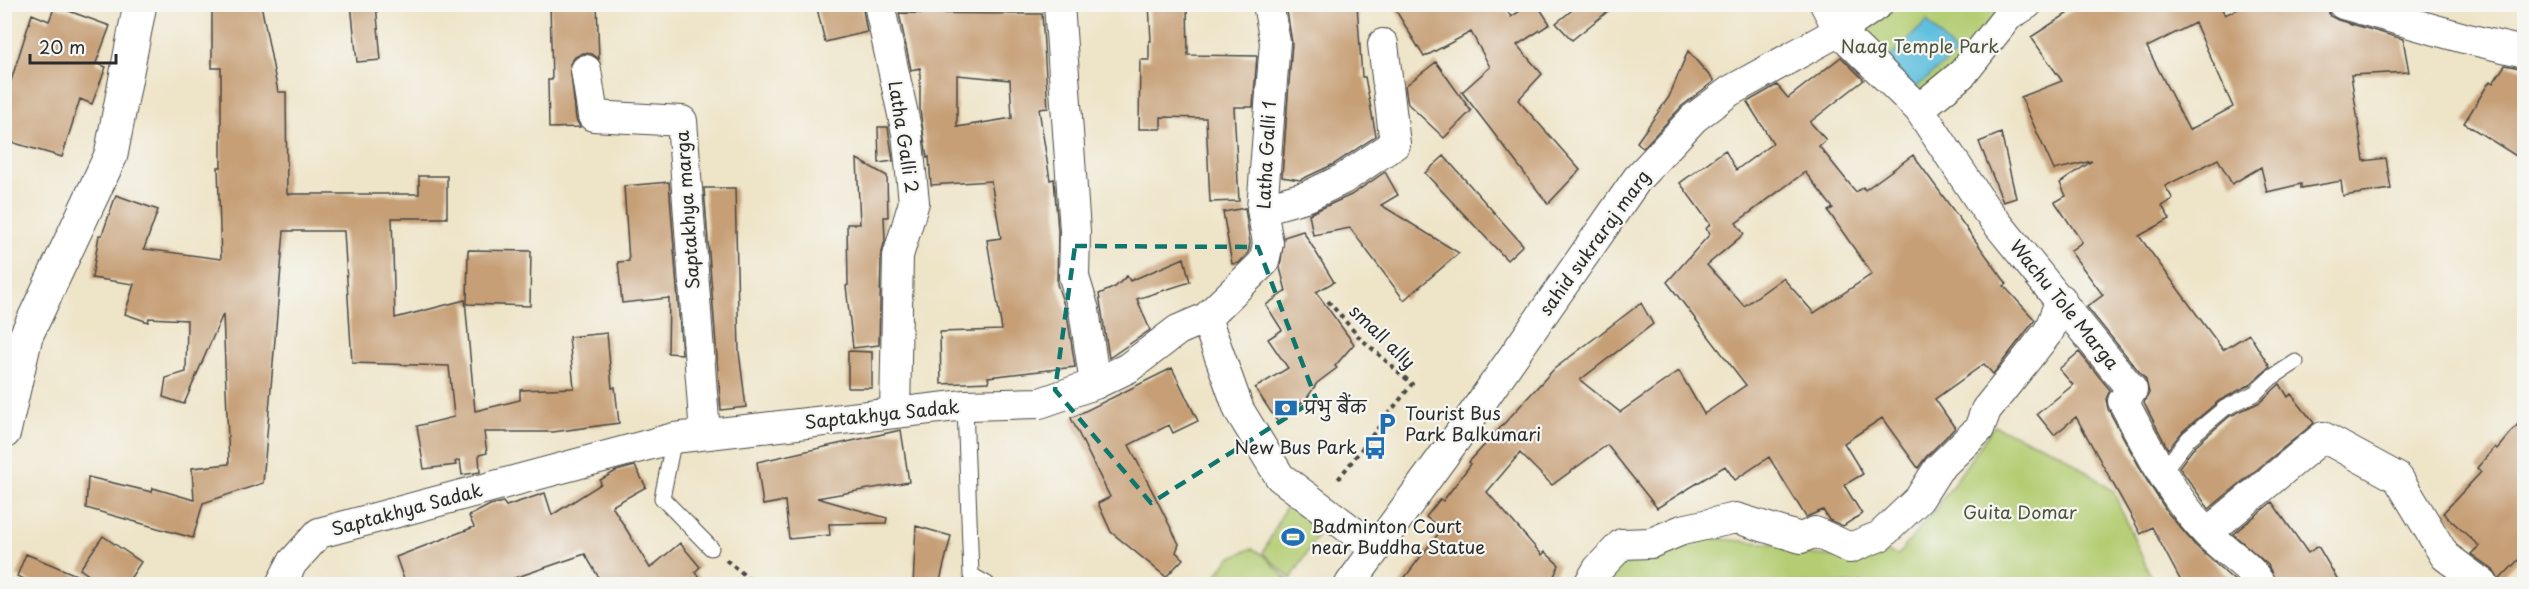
<svg xmlns="http://www.w3.org/2000/svg" width="2529" height="589" viewBox="0 0 2529 589" font-family="'Playpen Sans','Playpen Sans Deva',sans-serif">
  <style>
    .green { fill: #b4cd73; stroke: #707c4f; stroke-width: 1.5 }
    .water { fill: #5fbfde; stroke: #457584; stroke-width: 1.5 }
    .building { fill: #c69f76; fill-rule: evenodd }
    .lines { fill: none; stroke-linecap: round; stroke-linejoin: round }
    .service-casing { stroke: #484743; stroke-width: 17 }
    .minor-casing { stroke: #484743; stroke-width: 32 }
    .secondary-casing { stroke: #484743; stroke-width: 35 }
    .path { stroke: #484743; stroke-width: 4; stroke-dasharray: 4.5 4.5; stroke-linecap: butt }
    .service { stroke: #fff; stroke-width: 15 }
    .minor { stroke: #fff; stroke-width: 30 }
    .secondary { stroke: #fff; stroke-width: 33 }
    .marked { fill: none; stroke: #0f766e; stroke-width: 4.5; stroke-dasharray: 12 8; stroke-linejoin: round }
    .labels { text-anchor: middle; stroke-width: 4.5; stroke-linejoin: round; paint-order: stroke }
    .park-label { font-size: 18px; fill: #4d543d; stroke: #f6f6f2 }
    .street-label { font-size: 18px; fill: #2b2b2b; stroke: #f6f6f2 }
    .poi-label { font-size: 18px; fill: #2b2b2b; stroke: #f6f6f2; text-anchor: start }
  </style>
  <rect width="100%" height="100%" fill="#f6f6f2"/>
  <filter id="ink" filterUnits="userSpaceOnUse"><feTurbulence type="fractalNoise" baseFrequency=".0167" numOctaves="2"/><feDisplacementMap in="SourceGraphic" scale="12" xChannelSelector="R" yChannelSelector="G"/><feConvolveMatrix kernelMatrix="1 2 1 2 8 2 1 2 1" color-interpolation-filters="sRGB"/></filter>
  <filter id="wash" filterUnits="userSpaceOnUse"><feTurbulence type="fractalNoise" baseFrequency=".008" numOctaves="4" result="noise"/><feDisplacementMap in="SourceGraphic" scale="24" xChannelSelector="R" yChannelSelector="G"/><feGaussianBlur stdDeviation="1.35" result="paint"/><feColorMatrix in="noise" values="0 0 0 0 0 0 0 0 0 0 0 0 0 0 0 0 0 1.4 0 .05"/><feComposite in="paint" operator="in"/></filter>
  <g filter="url(#wash)">
    <rect width="100%" height="100%" fill="#eee4c8"/>
    <path class="green" d="M1874,5H2003L1922,108L1844,35Z
      M1994,426L2060,453L2113,491L2154,584H1608L1624,550L1701,537L1793,546L1805,554L1852,558L1868,547L1898,555L1938,506Z
      M1292,494L1326,521L1291,579L1263,553Z
      M1252,548L1266,557L1288,581L1286,584H1211L1228,559Z"/>
    <path class="water" d="M1927,21L1956,54L1914,89L1888,59Z"/>
    <g id="blocks">
      <path class="building" d="M212,4H261L278,92H286L287,194H419V176H447V218H392L395,318L465,300L475,411L520,400V390L574,388L569,337L607,333L612,388L615,387L619,423L553,432H484L487,453L479,455L480,472L462,475L460,460L455,462L456,465L424,469L417,426L454,417L449,366L352,363L344,231H284L263,483L203,503L193,538L86,508L88,477L152,492L153,488L194,500L192,468L229,464L223,314L184,404L163,397L166,378L186,372L187,320L149,318L148,322L125,314L134,284L92,278L99,235H102L116,195L158,210L144,249L221,259L218,167H221V68H212Z
        M351,4H376L381,60L357,62Z
        M550,4H597L599,59L592,54L583,53L575,57L570,64L576,119L580,127L549,128L548,80H552Z
        M816,4H862L867,32L825,42Z
        M1149,4H1187L1188,55L1257,56L1253,107H1234L1239,201L1210,202L1206,118L1161,117V129H1139L1140,60H1149V41H1151Z
        M1286,4H1357L1362,77H1365L1376,136L1334,164L1300,180L1282,177L1292,43Z
        M1392,4H1503L1511,17L1531,4H1537L1550,24L1517,45L1542,74L1518,100L1580,170L1548,204L1462,92L1490,67L1471,32L1424,57Z
        M1580,4H1617L1572,40L1556,23Z
        M2082,4H2231L2222,9L2225,15L2248,4H2326L2330,16L2338,20L2403,39L2409,72L2351,75L2364,161L2386,158L2391,189L2343,196L2341,181L2301,188V184L2267,192L2261,167L2232,184L2218,159L2165,186L2173,199L2162,206L2170,219L2139,236L2223,350L2249,334L2270,367L2249,385L2219,401L2183,431L2168,449L2144,403L2149,393L2146,380L2087,307L2103,295L2070,251L2082,242L2055,202L2066,196L2060,183L2092,161L2054,170L2021,97L2062,81L2031,37ZM2195,23L2233,107L2189,130L2147,47Z
        M55,6L110,26L96,63L106,67L92,104L80,99L62,157L4,140V103L32,14L49,21Z
        M899,13L1042,14L1048,108L1039,109L1050,180L1054,179L1058,231L1057,284L1067,314L1075,367L988,377L989,382L941,384L940,332L1002,330L987,240L1001,238L991,181L931,185L929,157L927,158L920,110V68L911,70ZM957,75L1010,80L1012,118L957,127Z
        M1688,51L1714,81L1682,106L1643,148L1637,142L1669,97Z
        M1841,57L1864,80L1810,122L1826,140L1819,146L1856,192L1863,187L1865,190L1913,155L2007,284L2004,286L2035,320L1993,374L1984,364L1935,399L1955,428L1926,457L1918,468L1882,418L1844,443L1863,474L1844,485L1862,514L1843,526L1829,520L1823,510L1806,517L1769,457L1735,480L1725,466L1657,508L1607,445L1552,485L1520,453L1487,492L1542,555L1545,552L1559,565L1550,585H1399L1442,529L1426,517L1440,499L1443,501L1471,464L1469,462L1554,369L1641,303L1653,324L1580,380L1620,412L1679,371L1704,414L1746,385L1667,282L1710,234L1706,229L1710,224L1680,183L1725,150L1736,170L1773,143L1747,102L1777,85L1788,98ZM1805,172L1833,208L1828,211L1872,274L1814,313L1783,278L1744,306L1707,265L1744,234L1736,223Z
        M1436,62L1471,111L1444,138L1408,104L1405,86Z
        M2505,65L2524,69V161L2464,123L2490,81L2493,83Z
        M878,127H888L893,161L879,163Z
        M2001,133L2016,198L2003,202L1979,142Z
        M1444,156L1523,245L1507,260L1425,173Z
        M857,159L887,176L888,217H884L885,240L881,256L879,345L853,348L846,286L848,285L847,224H860Z
        M1385,172L1398,195L1381,205L1459,253L1404,300L1350,228L1313,235L1309,214L1351,195Z
        M669,182L682,354L668,353L669,298L622,303L618,262L629,261L624,186Z
        M704,188H735L739,352L746,407L721,410Z
        M1245,208L1250,243L1248,253L1239,263L1232,264L1223,212Z
        M1303,231L1334,282L1316,292L1354,344L1335,366L1337,368L1317,383L1307,398L1279,424L1255,388L1288,368L1268,339L1282,330L1266,305L1286,291L1280,268L1284,237Z
        M468,250L531,251L530,306L467,304Z
        M1184,258L1190,282L1137,299L1150,330L1109,358L1099,294L1115,287L1127,276L1130,281Z
        M848,351L872,352V388H848Z
        M2079,352L2110,390L2106,399L2108,409L2146,479L2168,513L2195,545L2239,585H2183L2152,527L2141,534L2076,417L2054,435L2037,414L2073,385L2059,369Z
        M1172,368L1198,421L1173,433L1169,425L1129,445L1179,544L1176,552L1183,559L1166,577L1111,532L1098,503L1110,497L1071,418Z
        M2280,384L2288,397L2291,394L2314,423L2209,509L2179,467L2196,445L2230,416L2260,402Z
        M2524,417V554L2499,580L2493,570L2471,554L2479,546L2443,513L2481,472L2477,468L2495,447L2497,449Z
        M901,430L909,482L817,498L887,518L886,523L829,524L830,535L789,539L785,501L763,505L757,462Z
        M635,466L646,487L612,506L650,568L680,543L700,567L695,572L706,585H603L585,554L494,585H406L396,557L474,527L469,516L490,505L503,502L506,506L545,493L552,515L601,484L600,480L616,471Z
        M2272,502L2308,553L2318,546L2341,585H2277L2268,565L2233,534Z
        M916,526L951,536L939,585H913Z
        M103,536L141,562L126,585H103L80,569Z
        M26,554L98,584V585H38L17,576Z"/>
    </g>
  </g>
  <g filter="url(#ink)">
    <use href="#blocks" fill-opacity="0" stroke="#484743" stroke-width="1.5"/>
    <g class="lines">
      <g class="service-casing">
        <path id="service" d="M965,405L971,575L987,584
          M674,438L662,498L711,548
          M2162,472L2189,438L2225,408L2255,393L2271,378L2296,362"/>
      </g>
      <g class="minor-casing">
        <path id="minor" d="M879,4L907,133L914,202L898,256L895,413
          M1059,4L1075,231L1074,277L1084,310L1095,384
          M1825,4L1839,31L1919,109L1984,207L2132,390L2123,401C2147,446 2171,496 2207,533C2224,551 2248,563 2260,584
          M2343,4L2464,38L2524,52
          M586,70L593,116L682,121L705,434
          M1919,109L1963,73L2008,16L2027,4
          M1262,209L1308,196L1343,179L1395,144L1383,44
          M1206,318L1264,262L1268,243L1262,209L1275,42L1268,4
          M2207,533L2323,437L2398,478L2445,556L2483,584
          M281,584L292,563L319,533L674,438L965,405L1040,403L1095,384L1128,368L1178,330L1206,318L1239,410L1280,477L1375,548
          M1350,584L1455,440L1637,179L1694,118L1730,91L1839,31L1878,4
          M1589,584L1598,569L1622,544L1651,543L1682,530L1736,518L1801,538L1815,532L1850,548L1880,536L1919,499L1938,469L1979,429L1986,410L2049,331L2061,299"/>
      </g>
      <g class="secondary-casing">
        <path id="secondary" d="M4,432L26,336L111,155L140,4"/>
      </g>
      <path class="path" d="M1328,301L1358,336L1412,384L1336,482
        M726,560L755,584"/>
      <use href="#service" class="service"/>
      <use href="#minor" class="minor"/>
      <use href="#secondary" class="secondary"/>
    </g>
  </g>
  <path class="marked" d="M1075,246L1258,247L1316,399L1151,503L1055,390Z"/>
  <defs>
    <g id="bank-bare" transform="scale(1.8)"><path d="M-6-4H6V4H-6ZM0-2.3a2.3 2.3 0 1 0 0 4.6a2.3 2.3 0 1 0 0-4.6Z" fill="#1f6fb2" stroke="#f6f6f2" stroke-width="2.5" paint-order="stroke"/></g>
    <g id="parking-bare" transform="scale(1.8)"><path d="M-3.5-5.5H1a3.5 3.5 0 0 1 0 7H-1V5.5H-3.5ZM-1-3.4V-.6H.8a1.4 1.4 0 0 0 0-2.8Z" fill="#1f6fb2" stroke="#f6f6f2" stroke-width="2.5" paint-order="stroke"/></g>
    <g id="bus-bare" transform="scale(1.8)"><path d="M-5-6H5V4H4V6H2V4H-2V6H-4V4H-5ZM-3.5-4V0h7V-4ZM-3.5 1.2v1.5H-2V1.2ZM2 1.2v1.5H3.5V1.2Z" fill="#1f6fb2" stroke="#f6f6f2" stroke-width="2.5" paint-order="stroke"/></g>
    <g id="stadium-bare" transform="scale(1.8)"><path d="M0-5a6.5 5 0 1 0 0 10a6.5 5 0 1 0 0-10ZM-3.5-1.8h7v3.6h-7Z" fill="#1f6fb2" stroke="#f6f6f2" stroke-width="2.5" paint-order="stroke"/></g>
  </defs>
  <g fill-rule="evenodd">
    <use href="#bank-bare" x="1286" y="408"/>
    <use href="#parking-bare" x="1387" y="424"/>
    <use href="#bus-bare" x="1375" y="448"/>
    <use href="#stadium-bare" x="1293" y="537"/>
  </g>
  <g class="labels">
    <g class="park-label">
      <text x="1920" y="53">Naag Temple Park</text>
      <text x="2020" y="519">Guita Domar</text>
    </g>
    <g class="street-label">
      <text transform="translate(903 137) rotate(81)" y="6">Latha Galli 2</text>
      <text transform="translate(1267 155) rotate(-87)" y="6">Latha Galli 1</text>
      <text transform="translate(688 210) rotate(-94)" y="6">Saptakhya marga</text>
      <text transform="translate(1595 243) rotate(-54)" y="6">sahid sukraraj marg</text>
      <text transform="translate(2064 305) rotate(51)" y="6">Wachu Tole Marga</text>
      <text transform="translate(1382 337) rotate(44)" y="6">small ally</text>
      <text transform="translate(882 415) rotate(-6)" y="6">Saptakhya Sadak</text>
      <text transform="translate(407 510) rotate(-15)" y="6">Saptakhya Sadak</text>
    </g>
    <g class="poi-label">
      <text x="1304" y="414">प्रभु बैंक</text>
      <text x="1405" y="420">Tourist Bus<tspan x="1405" dy="21">Park Balkumari</tspan></text>
      <text x="1357" y="454" text-anchor="end">New Bus Park</text>
      <text x="1311" y="533">Badminton Court<tspan x="1311" dy="21">near Buddha Statue</tspan></text>
    </g>
  </g>
  <rect width="2529" height="589" fill="none" stroke="#f6f6f2" stroke-width="24"/>
  <path d="M30 54v9h86v-9" fill="none" stroke="#2b2b2b" stroke-width="3"/>
  <text x="39" y="54" font-size="18" fill="#2b2b2b" stroke="#f6f6f2" stroke-width="4.5" paint-order="stroke">20 m</text>
</svg>
